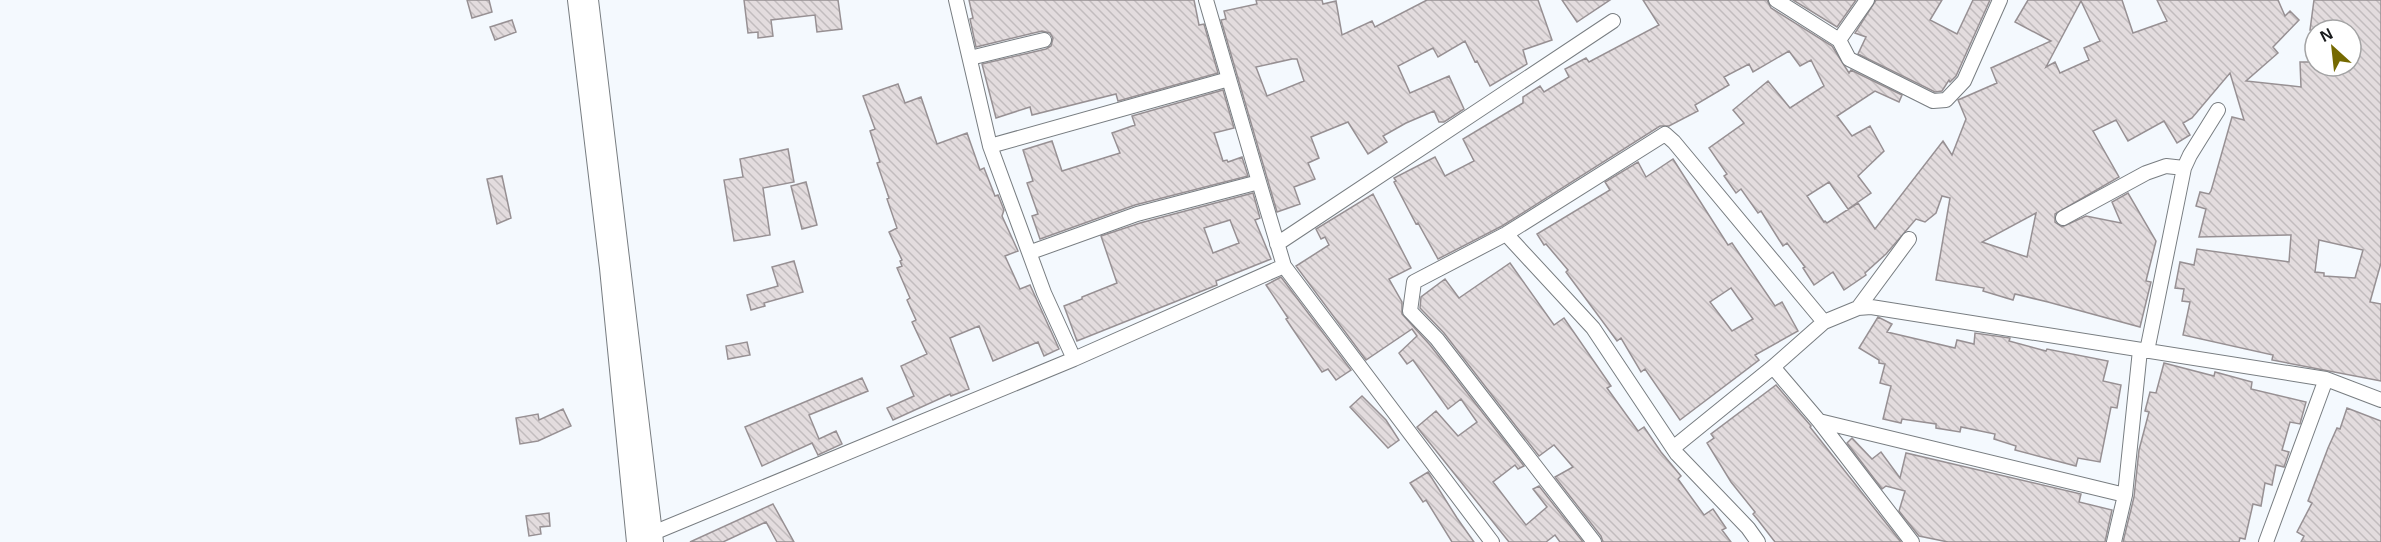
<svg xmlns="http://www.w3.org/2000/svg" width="2381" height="542" viewBox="0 0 2381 542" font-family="Arial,sans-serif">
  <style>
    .building { fill: url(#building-back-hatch); stroke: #979093; stroke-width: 1.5; fill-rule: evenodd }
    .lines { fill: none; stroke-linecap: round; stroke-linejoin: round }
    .minor-casing { stroke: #787d81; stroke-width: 16 }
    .tertiary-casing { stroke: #787d81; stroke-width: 20 }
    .minor { stroke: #fff; stroke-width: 14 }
    .tertiary { stroke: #fff; stroke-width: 18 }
  </style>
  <defs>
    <pattern id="building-back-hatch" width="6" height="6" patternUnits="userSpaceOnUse" patternTransform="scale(1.5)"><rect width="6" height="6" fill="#e3dcde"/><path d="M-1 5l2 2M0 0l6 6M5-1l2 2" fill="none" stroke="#c2bcbe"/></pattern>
  </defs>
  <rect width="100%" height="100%" fill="#f4f9fe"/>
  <path class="building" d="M467,0H489L492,12L472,18Z
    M744,0H838L842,29L817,32L815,15L771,20L773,36L758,38V32L748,33Z
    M969,0H1194L1199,25L1204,24L1218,73L1118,101L1116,94L1032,115L1030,107L996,118L982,64L1046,49L1051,46L1053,38L1050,33L1042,31L976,47L970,19L973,18Z
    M1256,0H1322L1323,4L1336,1L1342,35L1372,21L1375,27L1427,0H1538L1552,40L1523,50L1527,64L1490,86L1477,61L1475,62L1465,41L1438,57L1433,48L1398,66L1410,93L1449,76L1464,109L1444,122H1439L1434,111L1406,123L1383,136L1387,142L1368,154L1348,122L1311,137L1319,158L1308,163L1315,179L1294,187L1300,204L1277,212L1221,20L1226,19L1224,11L1257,4ZM1292,59H1297L1304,81L1267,96L1256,67Z
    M1562,0H1610L1577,22Z
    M1643,0H1767L1771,8L1832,46L1849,73L1851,70L1902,95L1899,102L1875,91L1837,116L1852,136L1870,126L1884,151L1858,176L1871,193L1848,209L1829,182L1807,196L1824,222L1825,221L1827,223L1858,203L1875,229L1943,141L1952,155L1966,119L1958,100L1997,83L1991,68L2051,41L2015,22L2028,0H2122L2133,33L2167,21L2157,0H2278L2285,16L2290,11L2299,20L2273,47L2278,53L2246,81L2301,87L2300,62H2315V66H2351V30H2310L2314,0H2381V263L2370,302L2381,304V381L2272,360L2273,355L2183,335L2190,302L2182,301L2184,289L2175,288L2180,262L2194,265L2197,249L2289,262L2291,235L2199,237L2206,209L2196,206L2200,192L2209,194L2211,191L2232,117L2244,120L2230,73L2192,118L2183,123L2190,135L2177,143L2164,121L2128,141L2116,120L2093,131L2119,177L2055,214V222L2062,227L2086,216L2121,223L2112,202L2128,193L2156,241L2146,281L2151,282L2140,327L2048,302L2015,294L2013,300L1983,291L1984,288L1936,280L1950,198L1942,196L1936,213L1925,222L1916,219L1886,254L1865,273L1866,275L1844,290L1833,272L1814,285L1803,268L1805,267L1787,243L1783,246L1761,211L1758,213L1741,189L1736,193L1724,176L1727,174L1709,148L1744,123L1733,110L1768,81L1790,108L1824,86L1811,60L1800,66L1789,51L1753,72L1749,64L1724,77L1729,85L1695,105L1698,111L1669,126H1660L1502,226L1438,259L1418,223L1416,224L1394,182L1396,181L1394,178L1435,157L1445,176L1474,161L1463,139L1523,103V97L1540,86L1544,92L1569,77L1565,69L1586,58L1589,62L1659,25ZM2081,1L2100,41L2084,48L2089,60L2060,73L2055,62L2046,67ZM2036,213L2027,257L1982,242ZM2319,240L2363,250L2355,278L2324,276V273L2315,272Z
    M1793,0H1856L1837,27Z
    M1876,0H1942L1930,20L1957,34L1973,0H1990L1956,76L1950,82L1949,80L1942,91L1935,92L1858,54L1866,37L1855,33Z
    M512,20L516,32L495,40L490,27Z
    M898,84L905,103L921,97L937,144L967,133L980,170L984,168L995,196L998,195L1004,210L1002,216L1018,251L1005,256L1020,289L1030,285L1059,349L1044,356L1038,342L993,361L979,326L950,338L969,389L951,396L950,394L893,420L887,408L914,396L901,366L927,354L912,322L916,320L907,300L910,298L897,268L902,266L900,261L902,260L889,232L897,228L887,199L889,198L877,163L880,162L870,131L875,129L863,96Z
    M1223,90L1234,128L1214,133L1223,161L1227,160L1228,162L1242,157L1248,176L1135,205L1040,239L1032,216L1038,214L1027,183L1033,181L1023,150L1052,141L1062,171L1120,153L1112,133L1135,125L1132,116Z
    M788,149L794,182L763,188L770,235L734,241L724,180L743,177L740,159Z
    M1673,159L1728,245L1732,243L1775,306L1782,302L1798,331L1755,355L1759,360L1680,420L1645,369L1641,372L1621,338L1617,341L1566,272L1568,270L1546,244L1544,245L1537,234L1610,190L1605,182L1638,162L1646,177ZM1731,288L1753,319L1732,331L1710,302Z
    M502,176L511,218L497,224L487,179Z
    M806,182L817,225L802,229L791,186Z
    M1253,193L1260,218L1255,220L1271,259L1216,281L1217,285L1077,341L1064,306L1082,299V297L1117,283L1101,236L1140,223ZM1230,220L1239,243L1213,253L1204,228Z
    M1373,194L1411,268L1389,279L1402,302V314L1430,345L1524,466L1518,469L1515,465L1493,482L1526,525L1547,507L1533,489L1539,486L1583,542H1560L1555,535L1546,542H1509L1417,427L1436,411L1458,436L1477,422L1461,399L1448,409L1413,360L1407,364L1399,353L1417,336L1412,329L1366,360L1296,266L1329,245L1325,237L1321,239L1316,229Z
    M794,261L803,292L764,303L765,306L751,310L747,295L778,286L772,267Z
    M1510,263L1554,325L1564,318L1611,386L1607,388L1638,431L1644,427L1661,452L1681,476L1678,479L1704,515L1713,509L1726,528L1722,530L1731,542H1603L1601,536L1555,477L1573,467L1554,445L1539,456L1444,333L1420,308L1421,297L1445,279L1459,298Z
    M1281,277L1351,370L1336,380L1328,369L1322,372L1292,328L1286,319L1288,318L1266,285Z
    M1878,317L1892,324L1887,332L1955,348L1957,340L1974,344L1975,333L2010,338L2009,341L2046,351L2047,349L2108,361L2103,381L2121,385L2117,408L2111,407L2100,462L2078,458L2076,466L2015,450L2016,446L1994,439L1995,434L1961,427L1960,432L1936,428V424L1902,419L1901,423L1883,419L1891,386L1880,383L1885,364L1879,363V360L1859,348Z
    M747,342L750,355L728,359L726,346Z
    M2164,363L2214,376L2215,372L2252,382L2251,389L2306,402L2300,424L2290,422L2282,450L2289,452L2284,467L2276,465L2272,485L2265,483L2261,506L2253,504L2245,539L2240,538L2239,542H2123L2134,497L2139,450L2149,412L2145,411L2150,392L2156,393Z
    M862,378L868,391L809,415L819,439L836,431L842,444L818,455L812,443L762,466L745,427Z
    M1776,385L1811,426L1810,427L1901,542H1775L1758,520L1753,514L1755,512L1731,482L1707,443L1714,438L1711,434Z
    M1362,396L1386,420L1399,440L1388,448L1350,407Z
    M2347,408L2381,421V542H2301L2304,536L2297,532L2312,503L2308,501L2328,448L2337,428L2340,429Z
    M563,409L571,426L538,441L520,444L516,418L538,414L539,420Z
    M1852,438L1872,459L1881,452L1900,478L1906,453L2081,494L2079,502L2112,510L2105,542H1948L1919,536L1899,511L1905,491L1886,486L1882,489L1847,443Z
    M1428,472L1457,518L1474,542H1452L1426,500L1423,502L1410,483Z
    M773,504L794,542H777L766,522L723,542H690Z
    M549,513L550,526L540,527L541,534L529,536L526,516Z"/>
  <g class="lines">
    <g class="minor-casing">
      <path id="minor" d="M956,0L990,146L1044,293L1074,359
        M1206,0L1259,182
        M1776,0L1839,40L1849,59L1933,101L1946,100L1964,81L2000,0
        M1839,40L1867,0
        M970,58L1044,40
        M990,146L1229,79
        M2063,218L2146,173L2166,166L2184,168
        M1506,234L1593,328L1677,454L1748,528L1758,542
        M1277,244L1613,21
        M1031,252L1137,214L1259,182L1284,266
        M1858,308L1909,239
        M2147,351L2184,168L2190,155L2218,110
        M1773,367L1819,421L1912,542
        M1819,421L2125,495
        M1673,448L1773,367L1824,322L1858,308L1871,307L2326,379L2381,400
        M653,533L1074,359L1284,266L1492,542
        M1594,542L1437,339L1410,311L1414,282L1506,234L1665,134L1674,142L1824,322
        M2114,542L2125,495L2140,350
        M2266,542L2326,379"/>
    </g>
    <g class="tertiary-casing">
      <path id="tertiary" d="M577,0L609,268L636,542
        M589,0L654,542"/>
    </g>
    <use href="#minor" class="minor"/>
    <use href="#tertiary" class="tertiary"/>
  </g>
  <g transform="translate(2333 48) rotate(333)"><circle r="28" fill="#ffffff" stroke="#a3a3a4" stroke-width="1.5"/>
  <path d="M0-4.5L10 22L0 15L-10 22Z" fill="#756900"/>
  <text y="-9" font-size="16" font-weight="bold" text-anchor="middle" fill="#181a1c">N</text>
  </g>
</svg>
